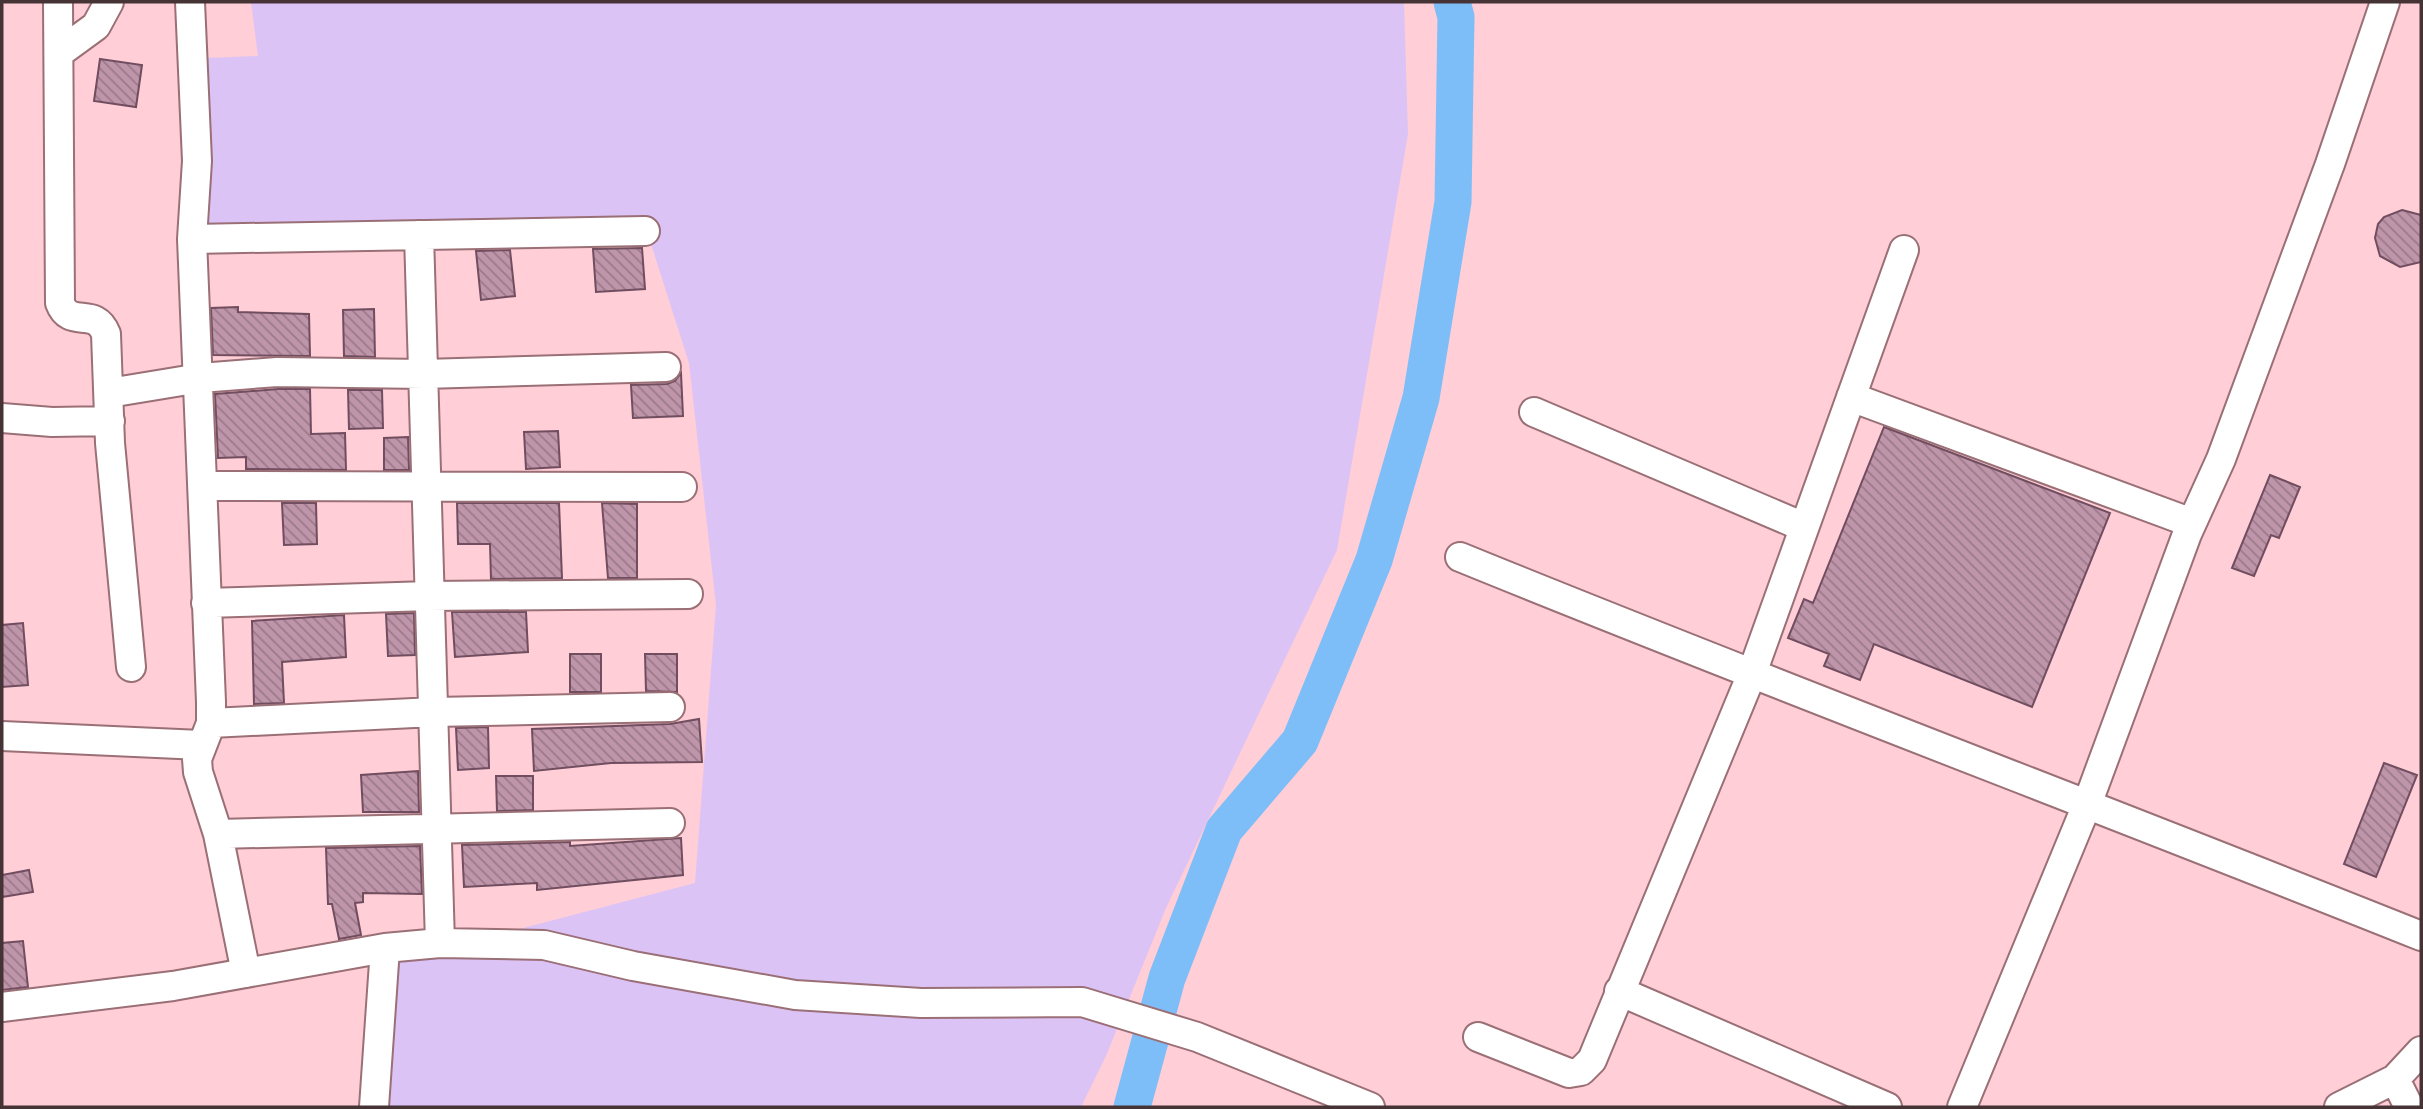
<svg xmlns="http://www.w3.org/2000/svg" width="2423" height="1109" viewBox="0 0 2423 1109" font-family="Figtree,sans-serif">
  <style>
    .grass { fill: #dcc3f6 }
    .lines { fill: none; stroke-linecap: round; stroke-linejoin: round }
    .river { stroke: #7ebef8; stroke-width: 37 }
    .building { fill: url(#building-back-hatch); stroke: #714d60; stroke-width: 2 }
    .minor-casing { stroke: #9a6f76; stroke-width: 32 }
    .minor { stroke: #fff; stroke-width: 28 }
  </style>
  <defs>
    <pattern id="building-back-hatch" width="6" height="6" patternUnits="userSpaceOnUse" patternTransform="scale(1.75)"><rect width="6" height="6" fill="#be95a9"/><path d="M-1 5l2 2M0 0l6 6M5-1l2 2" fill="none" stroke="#9c7a8a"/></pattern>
  </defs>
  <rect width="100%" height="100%" fill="#ffced6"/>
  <path class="grass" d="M251,2H1404L1408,134L1337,550L1166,908L1106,1056L1081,1107H385L397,961L695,883L716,605L689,363L643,219L208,225L206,58L258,56Z"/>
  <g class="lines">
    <path class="river" d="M1132,1107L1167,978L1224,830L1300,741L1374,560L1421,398L1453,202L1456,17L1452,2"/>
  </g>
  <path class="building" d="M100,59L142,65L136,107L94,101Z
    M2402,210L2421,215V262L2400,267L2380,256L2375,238L2378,224L2384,217Z
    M642,248L645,289L596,292L593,249Z
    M510,250L515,296L481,300L476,251Z
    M238,307V312L309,314L310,356L213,355L211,308Z
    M374,309L375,357L344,356L343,310Z
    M681,373L683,416L633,418L631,385L667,384L675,381Z
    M278,389H310L311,434L345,433L346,470L246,469V457L218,458L215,394Z
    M348,390H382L383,428L349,429Z
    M1884,427L2110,513L2032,707L1874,644L1860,680L1824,666L1829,654L1788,638L1804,599L1813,603Z
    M558,431L560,467L526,469L524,432Z
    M408,437L409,470H384V438Z
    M2270,475L2300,487L2279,538L2271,535L2254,576L2232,568Z
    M282,503H316L317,544L284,545Z
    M457,503H559L562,578L491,579L490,544H458Z
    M602,503L637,504V578H608Z
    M452,612H526L528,652L455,657Z
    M414,613L415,655L388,656L386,614Z
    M344,615L346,657L282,662L284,703L254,704L252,621Z
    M23,623L28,685L2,687V625Z
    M570,654H601V692H570Z
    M645,654H677V692L646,691Z
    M699,719L702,762L611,763L534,771L532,729L670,724Z
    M488,727L489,768L458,770L456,728Z
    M2384,763L2417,775L2376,877L2344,864Z
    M418,771L419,812H363L361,775Z
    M496,776H533V810L497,811Z
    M681,838L683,875L537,890V883L464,887L462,845L570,842V846Z
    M420,846L422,894L363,893V902L355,903L361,935L339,939L332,904H328L326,848Z
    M29,870L33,892L2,897V875Z
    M23,941L28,987L2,990V943Z"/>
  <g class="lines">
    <g class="minor-casing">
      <path id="minor" d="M58,2L60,303C70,330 95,305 106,334L110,443L131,667
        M190,2L197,161L192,239L211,702V723L197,759L198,772L218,834L246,973
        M59,53L96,26L109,2
        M419,235L440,943
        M192,239L645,231
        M109,393L200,378L277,372L424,374L666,367
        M1851,397L2192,523
        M1534,412L1804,527
        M2,418L52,422L110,421
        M203,486L682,487
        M1460,557C1779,687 2101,808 2421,936
        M206,603L429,596L688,594
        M211,723L434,712L670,707
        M2,736L201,745
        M218,834L670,823
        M1619,991L1887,1107
        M2,1007L173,986L385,948L440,943L544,945L633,966L795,995L921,1003L1082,1002L1197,1037L1370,1107
        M1478,1037L1569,1073L1581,1071L1592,1060L1751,676L1904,250
        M2395,1079L2409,1107
        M374,1107L385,948
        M1962,1107L2088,802L2187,534L2221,459L2330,164L2385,2
        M2339,1107L2395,1079L2421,1051"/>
    </g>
    <use href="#minor" class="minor"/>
  </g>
  <rect width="2423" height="1109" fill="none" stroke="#453336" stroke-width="7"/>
</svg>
